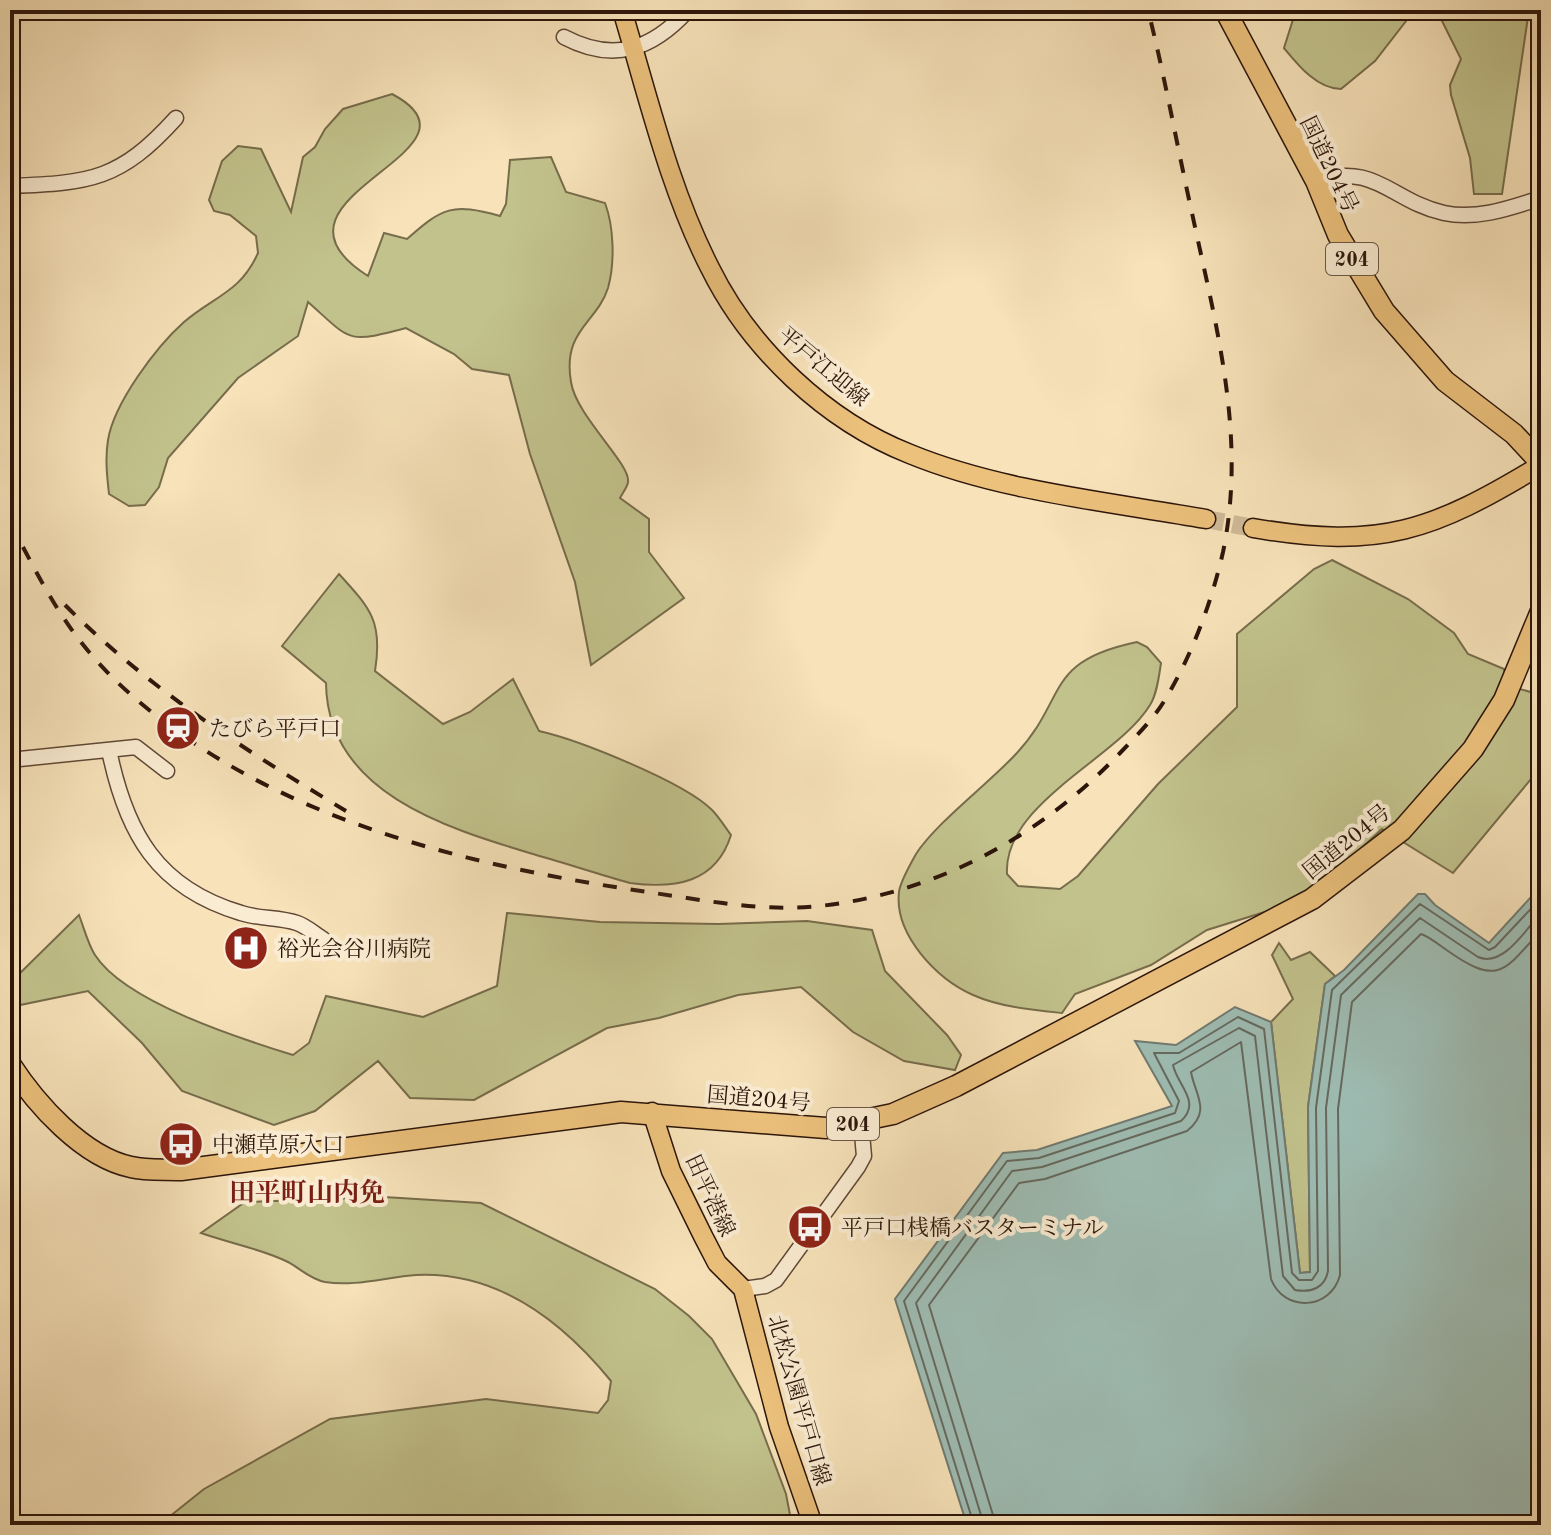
<svg xmlns="http://www.w3.org/2000/svg" width="1551" height="1535" viewBox="0 0 1551 1535" font-family="'Old Standard TT','Noto Serif JP',serif">
  <style>
    .green { fill: #c2c28c; stroke: #776c4b; stroke-width: 2 }
    .water { fill: #9ebdb4; stroke: #707a70; stroke-width: 2 }
    .lines { fill: none; stroke-linecap: round; stroke-linejoin: round }
    .shore { stroke: #65695f; stroke-width: 2 }
    .major-tunnel { stroke: #ceb996; stroke-width: 18; stroke-dasharray: 18 9; stroke-linecap: butt }
    .minor-casing { stroke: #5f4836; stroke-width: 17 }
    .major-casing { stroke: #2c150a; stroke-width: 21 }
    .highway-casing { stroke: #2c150a; stroke-width: 23 }
    .minor { stroke: #faecd2; stroke-width: 14 }
    .major { stroke: #ecc17c; stroke-width: 18 }
    .highway { stroke: #ecc17c; stroke-width: 20 }
    .rail { stroke: #2c150a; stroke-width: 4; stroke-dasharray: 14 14; stroke-linecap: butt }
    .labels { text-anchor: middle; stroke-width: 8; stroke-linejoin: round; paint-order: stroke }
    .shield { fill: #faecd2; stroke: #6a5646; stroke-width: 2 }
    .shield-label { font-size: 20px; font-weight: bold; fill: #2c150a }
    .street-label { font-size: 22px; fill: #2c150a; stroke: #faecd2 }
    .poi-label { font-size: 22px; fill: #2c150a; stroke: #faecd2; text-anchor: start }
    .quarter-label { font-size: 26px; font-weight: bold; fill: #7a1f14; stroke: #faecd2 }
  </style>
  <rect width="100%" height="100%" fill="#f7e2b9"/>
  <filter id="stains"><feTurbulence type="fractalNoise" baseFrequency=".0025" numOctaves="4"/><feColorMatrix values="0 0 0 0 .2 0 0 0 0 .09 0 0 0 0 .02 0 0 0 .5 -.17"/></filter>
  <radialGradient id="worn" r=".72"><stop offset=".6" stop-color="#630" stop-opacity="0"/><stop offset="1" stop-color="#630" stop-opacity=".3"/></radialGradient>
  <path class="green" d="M1296,10H1420L1410,16L1375,61L1341,89C1317,89 1298,65 1284,48Z
    M1430,10H1529L1502,194H1474L1470,158L1451,95L1450,85L1461,59L1440,17Z
    M392,94C502,152 243,197 368,276L384,233L407,239C443,207 452,203 500,216L506,204L510,160L551,157L566,192L605,203C614,227 615,263 608,288C597,323 562,330 571,382C576,416 631,464 628,482C628,486 622,494 620,498L649,519V552L684,598L591,665L575,582L530,454L509,375L472,369L454,354L406,328C345,344 352,341 308,302L298,336L238,378L168,458L159,487L145,505L129,506L109,494C107,476 105,458 108,440C114,403 156,347 184,322C214,296 240,293 258,253L256,236L230,215L214,211L209,200L222,161L238,146L261,149L291,212L303,157L315,147L325,129L343,109Z
    M1332,560L1408,599L1454,633L1468,654L1504,669L1506,685L1541,695V767L1453,873L1382,829L1280,924L1268,911L1207,930L1151,965L1075,994L1062,1013C1033,1010 1000,1007 973,995C937,979 894,935 899,892C900,882 911,863 916,854C936,823 988,784 1015,755C1069,698 1042,662 1137,642L1147,647L1161,663C1159,676 1157,694 1150,705C1118,758 1003,803 1007,874L1018,886L1060,889L1078,876L1158,784L1237,707V634L1314,569Z
    M339,574C371,609 383,622 375,671L443,724L470,712L513,679L539,731C579,740 684,782 712,810C719,817 725,827 731,835C716,883 675,889 630,883C598,874 568,864 536,855C450,829 327,794 326,683L282,646Z
    M507,913L600,922L718,924L807,921L872,930L885,971L947,1035L961,1055L955,1070L904,1061L853,1032L801,987L738,995L659,1018L607,1028L474,1100L410,1098L378,1061L315,1111L274,1125L182,1091L142,1043L88,991L20,1005L10,983L79,915C84,928 88,944 95,955C125,1002 241,1039 293,1055L309,1043L326,996L423,1017L497,986Z
    M1279,943L1291,960L1310,952L1335,976L1325,984L1308,1107L1310,1272L1300,1273L1271,1022L1293,999L1272,955Z
    M384,1197L481,1203L655,1289L689,1316L712,1339L756,1414L786,1494L792,1525H159L204,1489L330,1419L486,1399L598,1413L608,1400L611,1381C562,1321 498,1271 416,1275C387,1277 354,1287 325,1282C310,1279 301,1269 288,1262C262,1249 229,1243 201,1233L245,1202Z"/>
  <path class="water" d="M1541,886V1525H967L895,1299L1003,1153L1037,1150L1172,1106L1135,1041L1176,1045L1235,1007L1271,1022L1300,1273L1310,1272L1308,1107L1325,984L1344,970L1418,894H1425L1435,905L1489,943Z"/>
  <g class="lines">
    <path class="shore" d="M974,1525L904,1301L1007,1161L1039,1158L1175,1113L1179,1101L1154,1053H1179L1238,1017L1264,1029L1292,1273L1299,1280H1312L1318,1271L1316,1108L1332,990L1420,904L1489,950L1495,947L1541,898
      M984,1525L916,1303L1012,1171L1042,1167L1181,1121C1202,1102 1177,1085 1173,1065L1239,1028L1255,1036L1283,1276L1295,1290C1311,1293 1325,1288 1328,1271L1326,1108L1341,995L1420,918L1478,957C1503,968 1526,929 1541,913
      M996,1525L929,1305L1019,1183L1045,1179L1187,1131C1212,1111 1195,1095 1191,1072L1241,1042L1271,1279C1284,1313 1331,1310 1340,1275L1338,1109L1352,1002L1421,934C1430,937 1439,945 1448,951C1498,986 1504,972 1541,930"/>
    <path class="major-tunnel" d="M1206,519L1253,528"/>
    <g class="minor-casing">
      <path id="minor" d="M564,37C613,63 652,50 688,10
        M1316,181C1376,162 1391,201 1444,213C1477,220 1510,208 1541,198
        M10,186C91,183 120,180 176,118
        M109,750C126,833 157,888 241,913C259,919 279,917 297,923C306,926 315,934 323,939
        M10,760L136,747L167,771
        M743,1289L765,1286L776,1280L858,1167L864,1156L861,1123"/>
    </g>
    <g class="major-casing">
      <path id="major" d="M622,10C648,96 669,188 710,268C750,349 826,421 910,454C1000,491 1110,502 1206,519
        M1253,528C1381,550 1432,531 1541,465
        M652,1112L671,1171L703,1236L717,1263L743,1289L779,1427L813,1525"/>
    </g>
    <g class="highway-casing">
      <path id="highway" d="M1225,10L1316,181L1338,235L1384,311L1445,381L1514,434L1541,463
        M10,1064C36,1104 83,1157 131,1167C147,1171 165,1169 181,1170L621,1112L826,1128L893,1114L956,1086L1312,899L1402,830L1473,749L1504,700L1541,611"/>
    </g>
    <use href="#minor" class="minor"/>
    <use href="#major" class="major"/>
    <use href="#highway" class="highway"/>
    <path class="rail" d="M10,522C50,599 74,648 143,705C286,824 475,867 654,893C708,901 766,912 820,906C936,893 1040,837 1120,753C1136,736 1154,719 1166,698C1192,655 1212,601 1223,552C1247,436 1216,326 1192,213C1177,146 1165,77 1148,10
      M65,605C148,688 246,751 346,811"/>
  </g>
  <defs>
    <g id="station-disc" transform="scale(2.3)"><circle r="9.5" fill="#8f2418" stroke="#faecd2"/><path d="M-3-6H3Q5-6 5-4V2Q5 4 3 4L4.5 6H3L1.5 4h-3L-3 6H-4.5L-3 4Q-5 4-5 2V-4Q-5-6-3-6ZM-3.5-4v3h7v-3ZM-3.5 1v1.5H-2V1ZM2 1v1.5H3.5V1Z" fill="#fff"/></g>
    <g id="hospital-disc" transform="scale(2.3)"><circle r="9.5" fill="#8f2418" stroke="#faecd2"/><path d="M-5-5h3v3.5h4V-5h3V5h-3V1.5h-4V5h-3Z" fill="#fff"/></g>
    <g id="bus-disc" transform="scale(2.3)"><circle r="9.5" fill="#8f2418" stroke="#faecd2"/><path d="M-5-6H5V4H4V6H2V4H-2V6H-4V4H-5ZM-3.5-4V0h7V-4ZM-3.5 1.2v1.5H-2V1.2ZM2 1.2v1.5H3.5V1.2Z" fill="#fff"/></g>
  </defs>
  <g fill-rule="evenodd">
    <use href="#station-disc" x="178" y="728"/>
    <use href="#hospital-disc" x="246" y="948"/>
    <use href="#bus-disc" x="181" y="1144"/>
    <use href="#bus-disc" x="810" y="1227"/>
  </g>
  <g class="labels">
    <g class="shield">
      <rect x="1326" y="243" width="52" height="32" rx="6"/>
      <rect x="827" y="1108" width="52" height="32" rx="6"/>
    </g>
    <g class="shield-label">
      <text x="1352" y="266">204</text>
      <text x="853" y="1131">204</text>
    </g>
    <g class="street-label">
      <text transform="translate(1330 164) rotate(64)" y="8">国道204号</text>
      <text transform="translate(824 366) rotate(40)" y="8">平戸江迎線</text>
      <text transform="translate(1346 841) rotate(-39)" y="8">国道204号</text>
      <text transform="translate(759 1098) rotate(5)" y="8">国道204号</text>
      <text transform="translate(711 1195) rotate(65)" y="8">田平港線</text>
      <text transform="translate(800 1400) rotate(74)" y="8">北松公園平戸口線</text>
    </g>
    <g class="poi-label">
      <text x="209" y="736">たびら平戸口</text>
      <text x="277" y="956">裕光会谷川病院</text>
      <text x="212" y="1152">中瀬草原入口</text>
      <text x="841" y="1235">平戸口桟橋バスターミナル</text>
    </g>
    <g class="quarter-label">
      <text x="307" y="1201">田平町山内免</text>
    </g>
  </g>
  <rect width="1551" height="1535" fill="none" stroke="#f7e2b9" stroke-width="40"/>
  <rect x="12" y="12" width="1527" height="1511" fill="none" stroke="#2c150a" stroke-width="4"/>
  <rect x="20" y="20" width="1511" height="1495" fill="none" stroke="#2c150a" stroke-width="2"/>
  <rect width="100%" height="100%" filter="url(#stains)"/>
  <rect width="100%" height="100%" fill="url(#worn)"/>
</svg>
